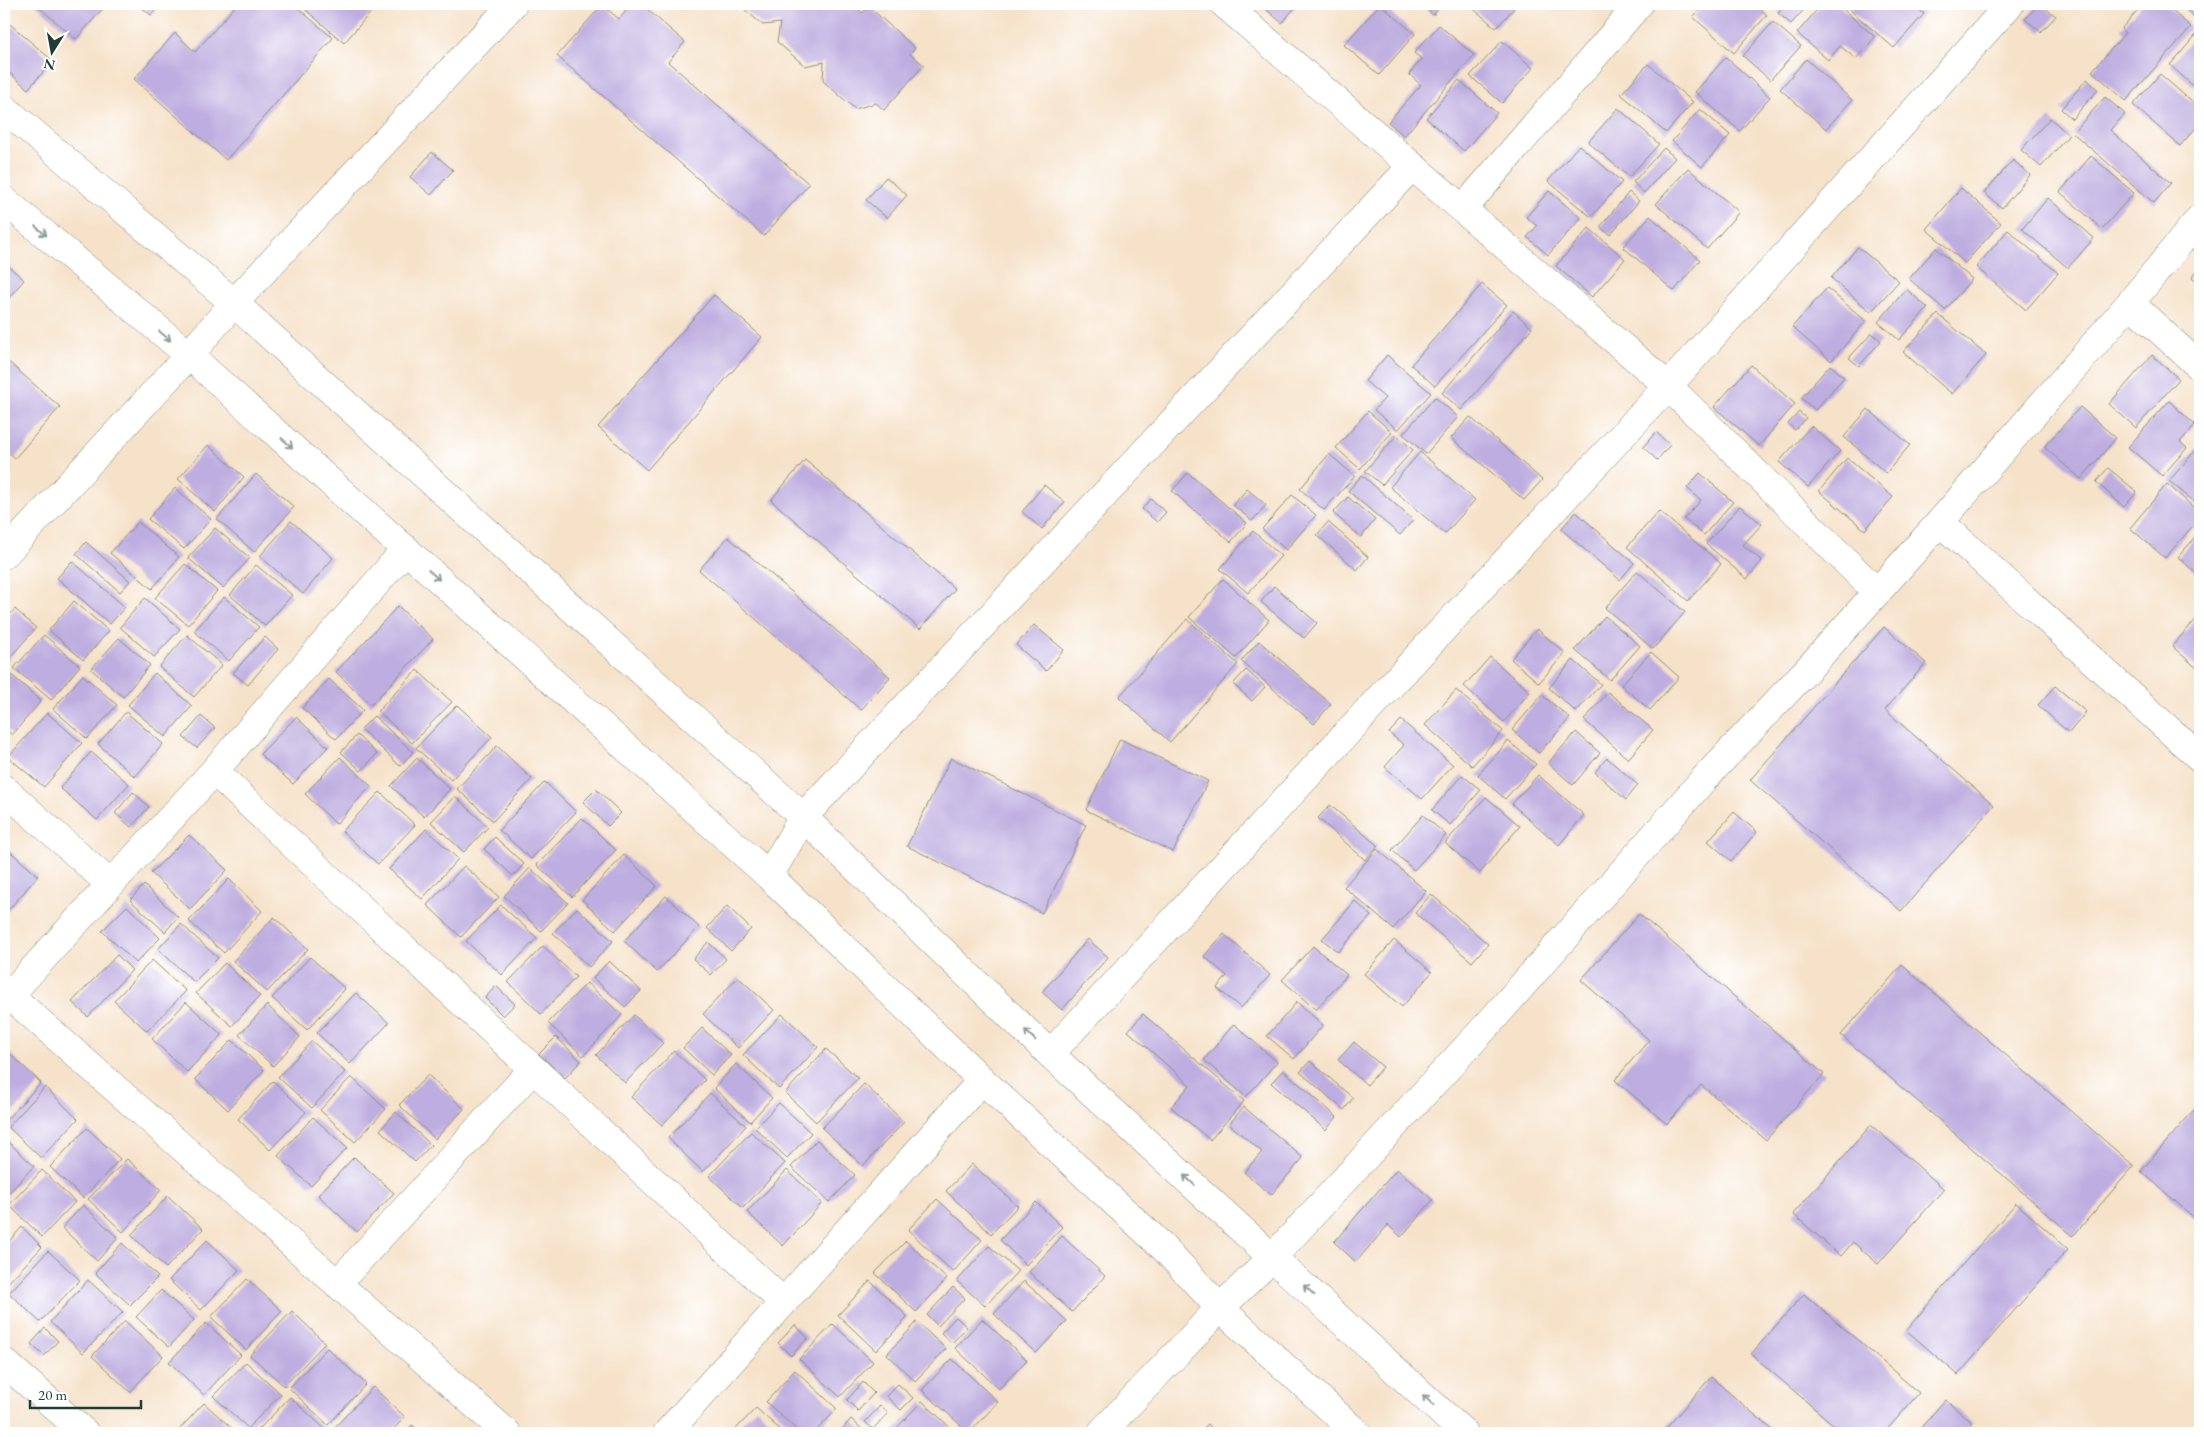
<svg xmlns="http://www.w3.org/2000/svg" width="2204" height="1437" viewBox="0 0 2204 1437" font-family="'EB Garamond',serif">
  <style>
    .building { fill: #beade0 }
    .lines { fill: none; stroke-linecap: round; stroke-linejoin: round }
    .minor-casing { stroke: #8a907e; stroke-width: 29 }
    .major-casing { stroke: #8a907e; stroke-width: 29 }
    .minor { stroke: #fff; stroke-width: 28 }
    .major { stroke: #fff; stroke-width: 28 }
    .oneway { stroke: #8f9e9a }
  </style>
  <rect width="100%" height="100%" fill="#fff"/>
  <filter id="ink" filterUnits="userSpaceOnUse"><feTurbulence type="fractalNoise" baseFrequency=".02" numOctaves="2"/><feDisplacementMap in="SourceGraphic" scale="10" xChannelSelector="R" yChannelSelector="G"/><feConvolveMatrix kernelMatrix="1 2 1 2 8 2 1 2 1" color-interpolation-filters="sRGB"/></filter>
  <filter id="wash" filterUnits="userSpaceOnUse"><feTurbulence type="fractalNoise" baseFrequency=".0096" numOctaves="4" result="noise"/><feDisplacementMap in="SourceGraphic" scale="20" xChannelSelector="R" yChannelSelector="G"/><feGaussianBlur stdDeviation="1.12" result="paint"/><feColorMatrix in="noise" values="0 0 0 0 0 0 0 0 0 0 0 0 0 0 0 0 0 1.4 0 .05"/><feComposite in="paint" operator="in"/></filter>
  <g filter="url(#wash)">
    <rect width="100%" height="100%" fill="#f6e2c9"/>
    <g id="blocks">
      <path class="building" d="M35,4H107L76,39Z
        M137,4H161L151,15Z
        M237,4H293L333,38L226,160L134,79L175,33L195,52Z
        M299,4H378L344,43Z
        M632,4H641L685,42L668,62L809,184L764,236L557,56L602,5L619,19Z
        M738,4H852L863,13L868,6L915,48L910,54L924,65L884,110L876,103L855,109L823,81L824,62L805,66L777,42L780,23L763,25Z
        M1262,4H1298L1282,23L1261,5Z
        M1380,4L1415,34L1379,75L1344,45Z
        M1421,4H1443L1433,15Z
        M1468,4H1518L1496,28Z
        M1705,4H1755L1767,15L1734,53L1693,17Z
        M1787,4H1809L1791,24L1778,13Z
        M1822,4H1837L1875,37L1856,59L1840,46L1828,60L1797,33Z
        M1855,4H1913L1924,14L1894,48L1850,10Z
        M2039,4L2056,16L2041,32L2025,19Z
        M2143,4H2164L2191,27L2126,101L2092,71L2125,33L2121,29Z
        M2179,4H2200V22Z
        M4,19L53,61L28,89L4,68Z
        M1773,22L1801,46L1770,80L1743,56Z
        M1439,25L1474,55L1404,136L1388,122L1421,85L1409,74L1422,59L1414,53Z
        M2196,35L2200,39V92L2170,65Z
        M1502,41L1533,68L1502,103L1470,76Z
        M1726,57L1770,97L1740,131L1695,92Z
        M1806,59L1852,100L1826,129L1780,89Z
        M1648,64L1693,102L1666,133L1621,94Z
        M2160,74L2200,109V123L2180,146L2133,105Z
        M2087,79L2098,90L2072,119L2061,109Z
        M1459,80L1497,113L1464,151L1426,118Z
        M2105,97L2125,114L2110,130L2171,183L2154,203L2073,133Z
        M1618,108L1659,144L1629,177L1588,142Z
        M1700,109L1730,135L1702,167L1672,141Z
        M2050,118L2069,135L2041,167L2021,150Z
        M1579,145L1622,182L1591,217L1548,181Z
        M1664,148L1675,158L1644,193L1633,182Z
        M432,152L453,170L431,195L410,177Z
        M2091,156L2134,193L2102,229L2060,192Z
        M2013,160L2030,175L2002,208L1984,193Z
        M1688,168L1739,212L1707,249L1656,204Z
        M886,177L907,195L887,218L866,200Z
        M1961,188L2001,223L1965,263L1926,229Z
        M1549,191L1581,218L1548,255L1527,237L1537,226L1526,217Z
        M1629,192L1639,201L1610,235L1600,227Z
        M2048,198L2094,238L2068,268L2022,229Z
        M1650,216L1700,260L1674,291L1623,247Z
        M1589,228L1625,259L1592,297L1556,266Z
        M2008,230L2058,273L2026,310L1976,267Z
        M1858,247L1899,281L1871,312L1831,278Z
        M1936,248L1972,279L1945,310L1909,279Z
        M4,262L24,280L4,303Z
        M2200,267V284L2192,277Z
        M1482,284L1507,305L1435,386L1411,365Z
        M1827,288L1866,321L1831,361L1792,327Z
        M1906,289L1928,308L1899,340L1878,322Z
        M714,295L762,337L647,470L598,427Z
        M1513,311L1532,328L1461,410L1442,393Z
        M1938,314L1986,355L1952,394L1903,352Z
        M1872,333L1881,341L1859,366L1849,358Z
        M1387,355L1431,393L1398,430L1374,410L1385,398L1365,381Z
        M2152,355L2179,379L2136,428L2109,404Z
        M4,358L60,407L15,458L4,448Z
        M1751,365L1795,404L1759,446L1714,407Z
        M1830,365L1844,377L1815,410L1801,398Z
        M1435,397L1458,417L1426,454L1403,434Z
        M2169,401L2195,425L2180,442L2187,448L2162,476L2128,447Z
        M2080,407L2116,438L2081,479L2044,447Z
        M1868,409L1910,445L1886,473L1844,437Z
        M1368,411L1392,432L1360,469L1336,448Z
        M1799,412L1806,418L1795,430L1788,424Z
        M1470,417L1542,480L1524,500L1451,438Z
        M1811,426L1840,451L1808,487L1779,462Z
        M1656,432L1670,445L1657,460L1643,447Z
        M1397,435L1413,450L1382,485L1365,471Z
        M208,445L244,477L215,512L178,479Z
        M2200,445V502L2198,505L2169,481Z
        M1420,452L1475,500L1445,534L1390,487Z
        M1329,454L1355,476L1324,510L1300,489Z
        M1847,458L1893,497L1865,530L1819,491Z
        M805,460L955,589L920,629L771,500Z
        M2108,468L2137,492L2124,507L2096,482Z
        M1188,473L1247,523L1231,542L1172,491Z
        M1700,473L1733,502L1704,535L1684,519L1701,500L1687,488Z
        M256,474L294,507L254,552L217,519Z
        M1362,475L1413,520L1400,535L1348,491Z
        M2167,484L2200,513V518L2165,558L2130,528Z
        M1044,485L1065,502L1042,529L1022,512Z
        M175,488L211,519L184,549L148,519Z
        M1247,489L1266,505L1252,521L1233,505Z
        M1292,495L1316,515L1286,550L1262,529Z
        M1348,497L1375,520L1361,537L1333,513Z
        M1151,499L1166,512L1157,522L1142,509Z
        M1740,506L1762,524L1743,545L1762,561L1747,579L1706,544Z
        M1659,511L1721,564L1688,601L1627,547Z
        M1576,512L1634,563L1620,580L1561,529Z
        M291,521L333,558L303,594L260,556Z
        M138,522L179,557L152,589L110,553Z
        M1328,522L1368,557L1357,570L1317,535Z
        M215,528L250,558L223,588L188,558Z
        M1253,531L1281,556L1248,593L1220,569Z
        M2200,532V577L2178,557Z
        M728,537L890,677L861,710L699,570Z
        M86,542L130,581L120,592L76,554Z
        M72,561L125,607L110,624L57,578Z
        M185,564L217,591L188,625L155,598Z
        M256,565L292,595L265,626L230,595Z
        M1637,571L1685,612L1653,649L1605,608Z
        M1223,579L1269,620L1236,658L1189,617Z
        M1274,586L1317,623L1304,638L1261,602Z
        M224,597L259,627L229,661L194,631Z
        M145,598L180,629L154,657L120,627Z
        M74,601L109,631L83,660L49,630Z
        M398,606L433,639L371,705L336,672Z
        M15,609L36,628L5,663L4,621Z
        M2200,615V671L2172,646Z
        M1605,616L1640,646L1610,680L1575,650Z
        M1187,619L1238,664L1170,742L1119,697Z
        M1034,625L1064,650L1046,671L1016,645Z
        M1884,627L1926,663L1885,710L1994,805L1901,911L1750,780Z
        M1537,629L1565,653L1539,683L1511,659Z
        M44,635L80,666L51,700L14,668Z
        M187,635L222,665L194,697L159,667Z
        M265,637L278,649L248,685L233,673Z
        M119,638L150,665L123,697L91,669Z
        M1259,641L1331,704L1314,724L1241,661Z
        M1651,652L1679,677L1650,710L1621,685Z
        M1490,657L1530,692L1504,722L1464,686Z
        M1573,660L1601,684L1576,712L1549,688Z
        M5,669L41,701L12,735L4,727Z
        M417,670L452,702L412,743L378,711Z
        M1246,670L1265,687L1252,701L1233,684Z
        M155,673L192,706L165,737L128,705Z
        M83,675L117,705L87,739L53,709Z
        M329,679L363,710L336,739L302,708Z
        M2055,686L2086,712L2069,733L2038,705Z
        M1456,690L1503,731L1472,766L1425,725Z
        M1608,692L1653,730L1628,759L1584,720Z
        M1542,695L1570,718L1539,753L1512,730Z
        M457,705L492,737L451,780L416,748Z
        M126,712L163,744L135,777L98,744Z
        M47,713L82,743L44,787L8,757Z
        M201,716L215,728L197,748L183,737Z
        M374,716L413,752L400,766L361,729Z
        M296,717L328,747L293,784L260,754Z
        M1401,720L1453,765L1422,799L1385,767L1404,745L1389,733Z
        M1576,732L1600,753L1573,785L1548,763Z
        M357,735L377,754L361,771L341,752Z
        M1120,739L1208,781L1173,852L1086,810Z
        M1508,741L1536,764L1505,799L1478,775Z
        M497,746L532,779L493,821L457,789Z
        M91,752L129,784L97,820L60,788Z
        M340,757L371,786L336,824L305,794Z
        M417,758L450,789L424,817L391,786Z
        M951,758L1086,825L1042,913L907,846Z
        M1607,758L1638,785L1626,800L1595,772Z
        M1462,775L1481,790L1450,825L1432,810Z
        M1538,775L1584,815L1559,845L1512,804Z
        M545,782L576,812L531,859L499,830Z
        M596,789L621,813L608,826L583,802Z
        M133,792L149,807L131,827L115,813Z
        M380,792L415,825L378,864L342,831Z
        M455,796L488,827L464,852L431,822Z
        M1486,797L1520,826L1480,873L1445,843Z
        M1330,805L1378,846L1365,860L1318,818Z
        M1734,812L1757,832L1731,861L1708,841Z
        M1423,815L1446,835L1414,870L1392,850Z
        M582,818L616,850L572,897L537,865Z
        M426,829L458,859L422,899L389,869Z
        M189,835L227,870L190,909L151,873Z
        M495,837L524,864L513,876L484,849Z
        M4,846L38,876L4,915Z
        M1377,849L1426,891L1393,929L1344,887Z
        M624,855L657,886L615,931L582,900Z
        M464,866L499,897L461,937L427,905Z
        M530,868L568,903L541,931L504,896Z
        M229,879L262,911L224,953L189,921Z
        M144,885L178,917L165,932L130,900Z
        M1431,894L1488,944L1472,962L1415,913Z
        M666,896L699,927L657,972L624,941Z
        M1355,901L1371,916L1338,952L1322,939Z
        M501,905L537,938L502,975L466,941Z
        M127,906L160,938L136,963L102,931Z
        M727,906L751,929L731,951L707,928Z
        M577,908L613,941L589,967L553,933Z
        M1639,914L1824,1074L1766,1140L1701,1085L1667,1124L1615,1080L1649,1040L1581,980Z
        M274,917L308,949L267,992L233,961Z
        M181,924L218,958L194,982L158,949Z
        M1224,934L1270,975L1241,1008L1217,988L1227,976L1204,956Z
        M1088,939L1108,957L1062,1010L1042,992Z
        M1394,940L1432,972L1402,1007L1364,974Z
        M708,942L726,959L711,975L693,959Z
        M543,946L576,977L541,1014L508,982Z
        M1313,946L1347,975L1316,1010L1282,980Z
        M117,955L132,970L88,1017L72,1002Z
        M310,957L345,989L307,1030L272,998Z
        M152,960L186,991L147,1031L114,1001Z
        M609,961L641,991L625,1007L593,978Z
        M225,963L260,996L232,1026L196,993Z
        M1902,965L2134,1166L2073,1236L1841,1035Z
        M738,977L774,1010L738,1048L703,1014Z
        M587,983L622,1015L583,1056L548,1023Z
        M496,986L515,1004L503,1016L485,998Z
        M356,993L389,1023L350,1064L317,1033Z
        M186,1002L222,1035L187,1072L152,1039Z
        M1297,1002L1323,1025L1294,1059L1267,1036Z
        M267,1005L300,1037L273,1066L239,1035Z
        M782,1014L818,1047L779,1089L743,1055Z
        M1143,1014L1244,1101L1210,1140L1171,1107L1190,1085L1128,1031Z
        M634,1015L663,1043L625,1083L596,1055Z
        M1234,1024L1277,1062L1246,1097L1204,1060Z
        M702,1028L731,1055L712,1075L683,1048Z
        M556,1037L581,1061L565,1078L539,1054Z
        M232,1040L264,1070L228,1110L195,1079Z
        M312,1041L345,1072L312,1108L278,1077Z
        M1354,1042L1383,1067L1367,1085L1338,1060Z
        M4,1048L41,1083L4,1122Z
        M826,1049L858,1078L816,1122L785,1093Z
        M674,1051L705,1080L662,1125L631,1097Z
        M1310,1061L1353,1098L1344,1110L1300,1072Z
        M736,1064L772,1098L750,1122L714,1088Z
        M1283,1070L1337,1117L1326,1130L1271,1083Z
        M428,1075L464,1109L435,1139L399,1105Z
        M351,1077L386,1109L355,1142L320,1110Z
        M273,1081L306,1112L270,1150L238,1119Z
        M864,1084L904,1122L863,1166L822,1128Z
        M45,1087L78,1119L41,1158L8,1127Z
        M710,1093L746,1126L703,1172L668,1138Z
        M779,1103L811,1133L787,1158L755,1128Z
        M2200,1103V1223L2141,1171Z
        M1244,1107L1303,1158L1271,1195L1244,1172L1262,1152L1229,1124Z
        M396,1112L431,1145L415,1162L380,1130Z
        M313,1117L347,1148L311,1186L278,1156Z
        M1871,1125L1944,1189L1878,1264L1853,1242L1841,1256L1793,1214Z
        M87,1128L120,1159L83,1198L50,1167Z
        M751,1132L785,1163L743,1208L709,1176Z
        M4,1138L34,1166L5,1197L4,1196Z
        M817,1140L855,1175L829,1202L791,1167Z
        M354,1157L394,1193L357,1232L318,1195Z
        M127,1159L161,1190L123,1232L88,1199Z
        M972,1164L1018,1206L991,1234L946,1191Z
        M1397,1169L1433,1200L1401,1237L1388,1225L1356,1262L1334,1242Z
        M42,1170L75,1202L42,1237L9,1205Z
        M787,1170L822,1203L783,1246L747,1212Z
        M168,1196L203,1229L166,1268L131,1235Z
        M937,1199L982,1240L953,1272L908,1230Z
        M1036,1202L1062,1227L1026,1265L1000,1240Z
        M2016,1203L2068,1249L1958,1375L1906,1330Z
        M83,1205L118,1238L97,1261L62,1228Z
        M22,1227L42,1247L4,1287V1247Z
        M1062,1236L1105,1276L1072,1312L1029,1272Z
        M207,1240L239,1270L201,1310L169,1280Z
        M906,1241L947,1279L916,1312L875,1273Z
        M122,1243L158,1277L130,1305L95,1273Z
        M989,1246L1018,1271L985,1306L957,1281Z
        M48,1251L80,1280L40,1322L9,1293Z
        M247,1279L282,1311L246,1350L211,1317Z
        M88,1280L123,1312L83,1353L50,1322Z
        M870,1281L908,1317L876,1351L838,1315Z
        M1024,1281L1067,1321L1036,1353L994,1314Z
        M953,1287L965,1298L938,1326L927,1315Z
        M161,1290L194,1320L169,1347L136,1317Z
        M1804,1294L1919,1393L1884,1433H1843L1751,1354Z
        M292,1311L325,1343L284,1386L250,1355Z
        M956,1317L967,1327L952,1343L941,1333Z
        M982,1319L1027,1360L999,1389L955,1348Z
        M125,1321L163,1356L130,1392L92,1356Z
        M917,1322L946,1349L915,1381L887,1354Z
        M206,1323L241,1355L204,1395L169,1362Z
        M833,1324L873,1362L840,1397L799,1359Z
        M795,1325L808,1338L791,1356L778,1343Z
        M45,1328L58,1341L44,1356L31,1344Z
        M327,1348L366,1384L328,1425L289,1388Z
        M952,1359L998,1402L969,1433L922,1390Z
        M246,1362L281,1394L248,1428L213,1396Z
        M795,1370L837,1409L814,1433H800L766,1402Z
        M1711,1377L1776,1433H1662Z
        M863,1382L874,1393L858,1411L847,1400Z
        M898,1384L913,1398L901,1410L886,1396Z
        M373,1387L405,1417L390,1433L330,1432Z
        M290,1397L325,1429L321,1433H261L258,1430Z
        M1945,1400L1973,1423L1964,1433H1916Z
        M922,1401L956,1433H892Z
        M204,1403L237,1433H176Z
        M880,1406L888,1413L873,1429L865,1422Z
        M756,1408L784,1433H732Z
        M851,1419L866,1433H839Z
        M1208,1424L1217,1433H1199Z
        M412,1425L421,1433H405Z"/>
    </g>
  </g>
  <g filter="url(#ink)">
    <use href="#blocks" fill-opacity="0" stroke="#8a907e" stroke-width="1"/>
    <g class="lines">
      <g class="minor-casing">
        <path id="minor" d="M1224,4L1668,386L1876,591
          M1463,209L1639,4
          M2130,303L2200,367
          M1940,522L2200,758
          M4,555L189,355L234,303L513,4
          M214,771L783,1302
          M4,789L110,884
          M769,876L803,817L1412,166
          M9,995L507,1433
          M4,1001L214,771L406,549
          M1050,1054L1668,386L2010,4
          M337,1284L533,1069
          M4,1362L85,1433
          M667,1433L982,1080
          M1101,1433L1220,1308L1273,1257L1491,1021L1704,779L1808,669L1940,522L2130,303L2200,218"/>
      </g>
      <g class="major-casing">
        <path id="major" d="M4,108L234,303L803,817L1050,1054L1464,1433
          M4,200L189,355L769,876L982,1080L1162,1246L1220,1308L1357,1433"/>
      </g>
      <use href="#minor" class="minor"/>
      <use href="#major" class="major"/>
    </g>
    <defs><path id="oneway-shaft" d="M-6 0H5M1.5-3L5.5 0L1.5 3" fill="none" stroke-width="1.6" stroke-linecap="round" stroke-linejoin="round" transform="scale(1.25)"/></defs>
    <g class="oneway">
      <use href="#oneway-shaft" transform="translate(41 231) rotate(40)"/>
      <use href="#oneway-shaft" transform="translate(165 336) rotate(40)"/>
      <use href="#oneway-shaft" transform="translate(287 443) rotate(42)"/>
      <use href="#oneway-shaft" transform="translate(434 575) rotate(42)"/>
      <use href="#oneway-shaft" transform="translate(1030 1035) rotate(-136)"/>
      <use href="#oneway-shaft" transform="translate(1189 1180) rotate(-138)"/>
      <use href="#oneway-shaft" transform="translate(1309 1290) rotate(-137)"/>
      <use href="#oneway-shaft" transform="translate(1428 1400) rotate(-137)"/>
    </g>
  </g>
  <rect width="2204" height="1437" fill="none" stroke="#fff" stroke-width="20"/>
  <g transform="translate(52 52) rotate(191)" stroke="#ffffff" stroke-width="4" paint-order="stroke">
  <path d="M0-4L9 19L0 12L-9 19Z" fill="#1f3d34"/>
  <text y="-8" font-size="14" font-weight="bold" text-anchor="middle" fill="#1f3d34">N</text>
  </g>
  <path d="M30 1400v8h111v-8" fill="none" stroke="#1f3d34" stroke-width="2.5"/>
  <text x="38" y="1400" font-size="15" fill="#1f3d34" stroke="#ffffff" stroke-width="4" paint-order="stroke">20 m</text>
</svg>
